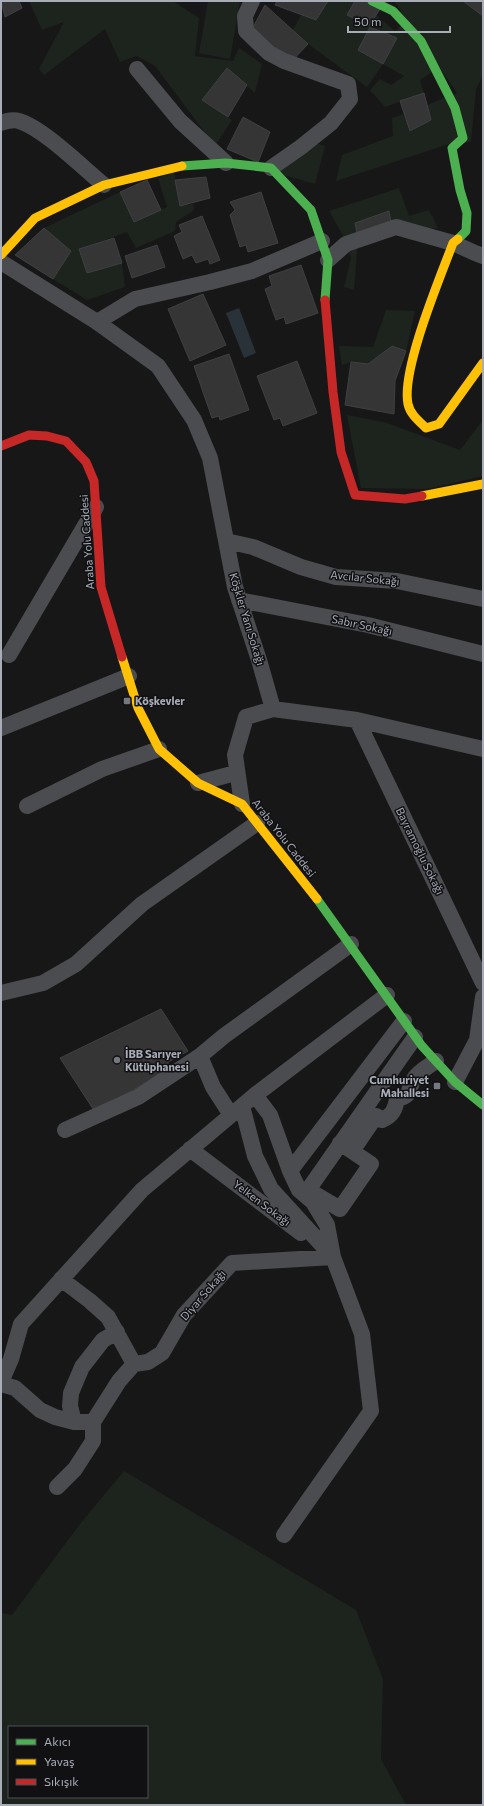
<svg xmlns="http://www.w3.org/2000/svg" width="484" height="1806" viewBox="0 0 484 1806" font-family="Commissioner,sans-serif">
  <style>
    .green { fill: #1d241e; fill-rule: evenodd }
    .water { fill: #2a3239 }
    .building { fill: #353536; stroke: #3f4043 }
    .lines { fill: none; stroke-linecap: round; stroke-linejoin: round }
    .street { stroke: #4b4c50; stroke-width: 16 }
    .fast { stroke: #4caf50; stroke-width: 9 }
    .slow { stroke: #ffc107; stroke-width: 9 }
    .jam { stroke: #c62828; stroke-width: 9 }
    .poi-dot { fill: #757880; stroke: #111113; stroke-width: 1.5 }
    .labels { text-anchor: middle; stroke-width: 3; stroke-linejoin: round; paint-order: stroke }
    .street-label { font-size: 11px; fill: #a8adb8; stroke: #111113 }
    .poi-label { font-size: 11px; font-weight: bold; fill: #a8adb8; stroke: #111113; text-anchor: start }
  </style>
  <rect width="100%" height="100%" fill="#171717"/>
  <path class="green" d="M29,1H173L199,18L195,56L233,61L239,48L262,64L255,93L227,68L202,100L232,120L215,146L155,66L137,56L120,62L105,29L44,75L39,69L64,22L42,30Z
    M208,1H240L230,59L199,53Z
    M328,1H355L348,16L368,26L376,15L395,31L402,24L437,69L420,80L424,93L385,107L370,90L380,79L391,85L404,76L383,64L367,87L308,44L293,30L301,15L316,20ZM371,27L397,38L383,64L358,50Z
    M394,1H463L483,16V75L476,89L471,142L449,144L336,181L342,155L393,136L392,118L404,114L410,131L431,120L427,105L457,93Z
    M315,143L325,146L315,184L273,172Z
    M174,172L180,206L193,204L194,210L176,222L175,231L136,248L127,232L80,249L87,273L122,263L125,287L87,300L53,279L71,251L44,228L120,192L134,222L167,207L158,178Z
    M399,188L409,216L429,210L438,228L395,232L392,228L389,211L355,223L358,238L354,290L344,287L351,258L345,239L329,211Z
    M386,310L415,311L406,351L392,346L368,364L351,362L342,365L339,346L373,347Z
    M347,415L387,423L460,450L483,420V476L427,489L361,488Z
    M124,1471L356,1610L383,1679L381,1759L406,1805H1V1613L12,1615L80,1524ZM9,1727H147V1797H9Z"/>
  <path class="water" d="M239,308L256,353L244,358L226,313Z"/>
  <path class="building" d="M1,1H19L22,8L5,17Z
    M277,1H328L316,20L275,5Z
    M355,1H364L380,9L369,26L347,15Z
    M463,1H483V16Z
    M265,5L308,44L291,62L251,31Z
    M370,27L397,38L383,64L358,50Z
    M227,68L247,85L228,117L202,100Z
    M424,93L431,120L410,131L400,101Z
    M243,117L270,132L258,162L227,149Z
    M206,177L210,198L180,206L175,180Z
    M147,180L161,210L134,222L120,192Z
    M261,192L278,243L248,252L246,245L240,247L230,215L235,210L230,202Z
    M389,211L392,228L358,238L355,223Z
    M202,216L220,260L210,264L208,259L196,263L192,255L183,259L174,236L182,232L179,225Z
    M44,228L71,251L53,279L15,255Z
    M114,238L122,263L87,273L79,249Z
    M157,245L165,267L132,278L125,256Z
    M301,265L318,313L286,324L284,317L276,320L265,289L272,286L269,276Z
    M203,294L226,345L190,361L168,309Z
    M392,346L406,351L395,381L394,414L345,405L351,362L368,364Z
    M229,354L249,410L220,420L219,416L212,418L194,366Z
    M297,361L317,413L283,426L280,418L274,420L257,376Z
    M161,1009L188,1051L168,1062L169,1069L95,1112L60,1058Z"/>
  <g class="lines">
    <path class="street" d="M252,1L245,16L246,31L269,53L284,61L348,84L350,99L331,123L301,147L271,168
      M137,69L180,121L226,163
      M1,123C7,121 13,119 19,121C43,128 83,168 104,185
      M328,260L346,244L396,227L453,243L475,253L483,256
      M1,262L97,322L158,366L194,420L210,458L235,587L259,660L273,709
      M97,322L135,299L210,282L252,271L322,241
      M226,541L253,547L301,567L336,577L397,581L483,599
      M239,600L368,625L483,654
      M9,655L96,507
      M357,720L483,983
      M1,728L129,676
      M198,783L228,775L237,771
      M242,804L235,755L246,717L273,709L357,720L483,749
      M27,806L102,769L159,749
      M1,993L43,983L76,964L142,904L257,823
      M200,1056L213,1087L231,1115
      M455,1082L477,1040L483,997
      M255,1095L270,1115L290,1171L299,1190L313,1202L327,1225L333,1257
      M242,1106L255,1156L271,1189L333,1257L362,1334L371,1411L284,1535
      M65,1130L138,1097L200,1056L224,1036L351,944
      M340,1143L371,1164L340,1209L308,1190L415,1037
      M190,1149L301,1233
      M352,1151L376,1116L382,1120C392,1116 395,1110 397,1099C413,1096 407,1089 414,1079C418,1072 429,1066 436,1061
      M290,1171L404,1021
      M61,1279L90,1301L108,1317L134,1364L148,1362L162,1353L184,1315L232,1263L333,1257
      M1,1382L11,1359L21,1324L142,1190L255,1095L387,995
      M1,1384L15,1388L40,1410L55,1417L74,1422H93L119,1381L134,1364
      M74,1422L70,1406L71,1393L82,1367L103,1340L117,1332
      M57,1487L75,1469L93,1441V1422"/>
    <path class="fast" d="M372,1L393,11L421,41L455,108L463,138L452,148L460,190L467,213L466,231L458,239
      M182,166L226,163L271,168L311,210L328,260L325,300
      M317,899L422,1046L455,1082L483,1105"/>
    <path class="slow" d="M458,239L453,243C440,278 401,370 408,404C410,414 419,421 426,428L439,424L483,363
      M1,255L35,218L104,185L182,166
      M422,496L483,484
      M122,657L138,708L159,749L198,783L242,804L317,899"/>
    <path class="jam" d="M325,300L333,392L341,452L355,495L405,499L422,496
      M1,446L29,435L47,436L66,441L86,462L94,481L101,587L122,657"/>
  </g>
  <g class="poi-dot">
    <rect x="123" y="697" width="8" height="8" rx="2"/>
    <circle cx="117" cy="1060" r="4"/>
    <rect x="433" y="1082" width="8" height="8" rx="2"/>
  </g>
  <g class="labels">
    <g class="street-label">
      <text transform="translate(87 542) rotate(-94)" y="4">Araba Yolu Caddesi</text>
      <text transform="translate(365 578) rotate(6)" y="4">Avcılar Sokağı</text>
      <text transform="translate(247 619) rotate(73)" y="4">Köşkler Yanı Sokağı</text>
      <text transform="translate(362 625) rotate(12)" y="4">Sabır Sokağı</text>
      <text transform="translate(284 838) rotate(52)" y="4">Araba Yolu Caddesi</text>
      <text transform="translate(420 851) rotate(64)" y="4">Bayramoğlu Sokağı</text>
      <text transform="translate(262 1203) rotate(37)" y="4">Yelken Sokağı</text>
      <text transform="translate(203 1295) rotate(-49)" y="4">Diyar Sokağı</text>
    </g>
    <g class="poi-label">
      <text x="135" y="705">Köşkevler</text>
      <text x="125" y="1058">İBB Sarıyer<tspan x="125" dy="13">Kütüphanesi</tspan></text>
      <text x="429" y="1084" text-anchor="end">Cumhuriyet<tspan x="429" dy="13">Mahallesi</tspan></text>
    </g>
  </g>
  <rect width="484" height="1806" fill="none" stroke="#a8adb8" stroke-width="4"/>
  <rect x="8" y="1726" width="140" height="72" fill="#111113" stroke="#4d4f55"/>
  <rect x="16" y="1739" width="20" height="6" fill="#4caf50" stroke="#4d4f55"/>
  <text x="44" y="1746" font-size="12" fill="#a8adb8">Akıcı</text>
  <rect x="16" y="1759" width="20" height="6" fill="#ffc107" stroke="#4d4f55"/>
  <text x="44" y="1766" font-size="12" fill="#a8adb8">Yavaş</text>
  <rect x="16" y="1779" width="20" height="6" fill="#c62828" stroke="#4d4f55"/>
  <text x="44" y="1786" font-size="12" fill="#a8adb8">Sıkışık</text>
  <path d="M348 26v6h102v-6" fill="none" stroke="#a8adb8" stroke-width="2"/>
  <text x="354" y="26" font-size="12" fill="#a8adb8" stroke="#111113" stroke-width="3" paint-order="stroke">50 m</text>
</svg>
